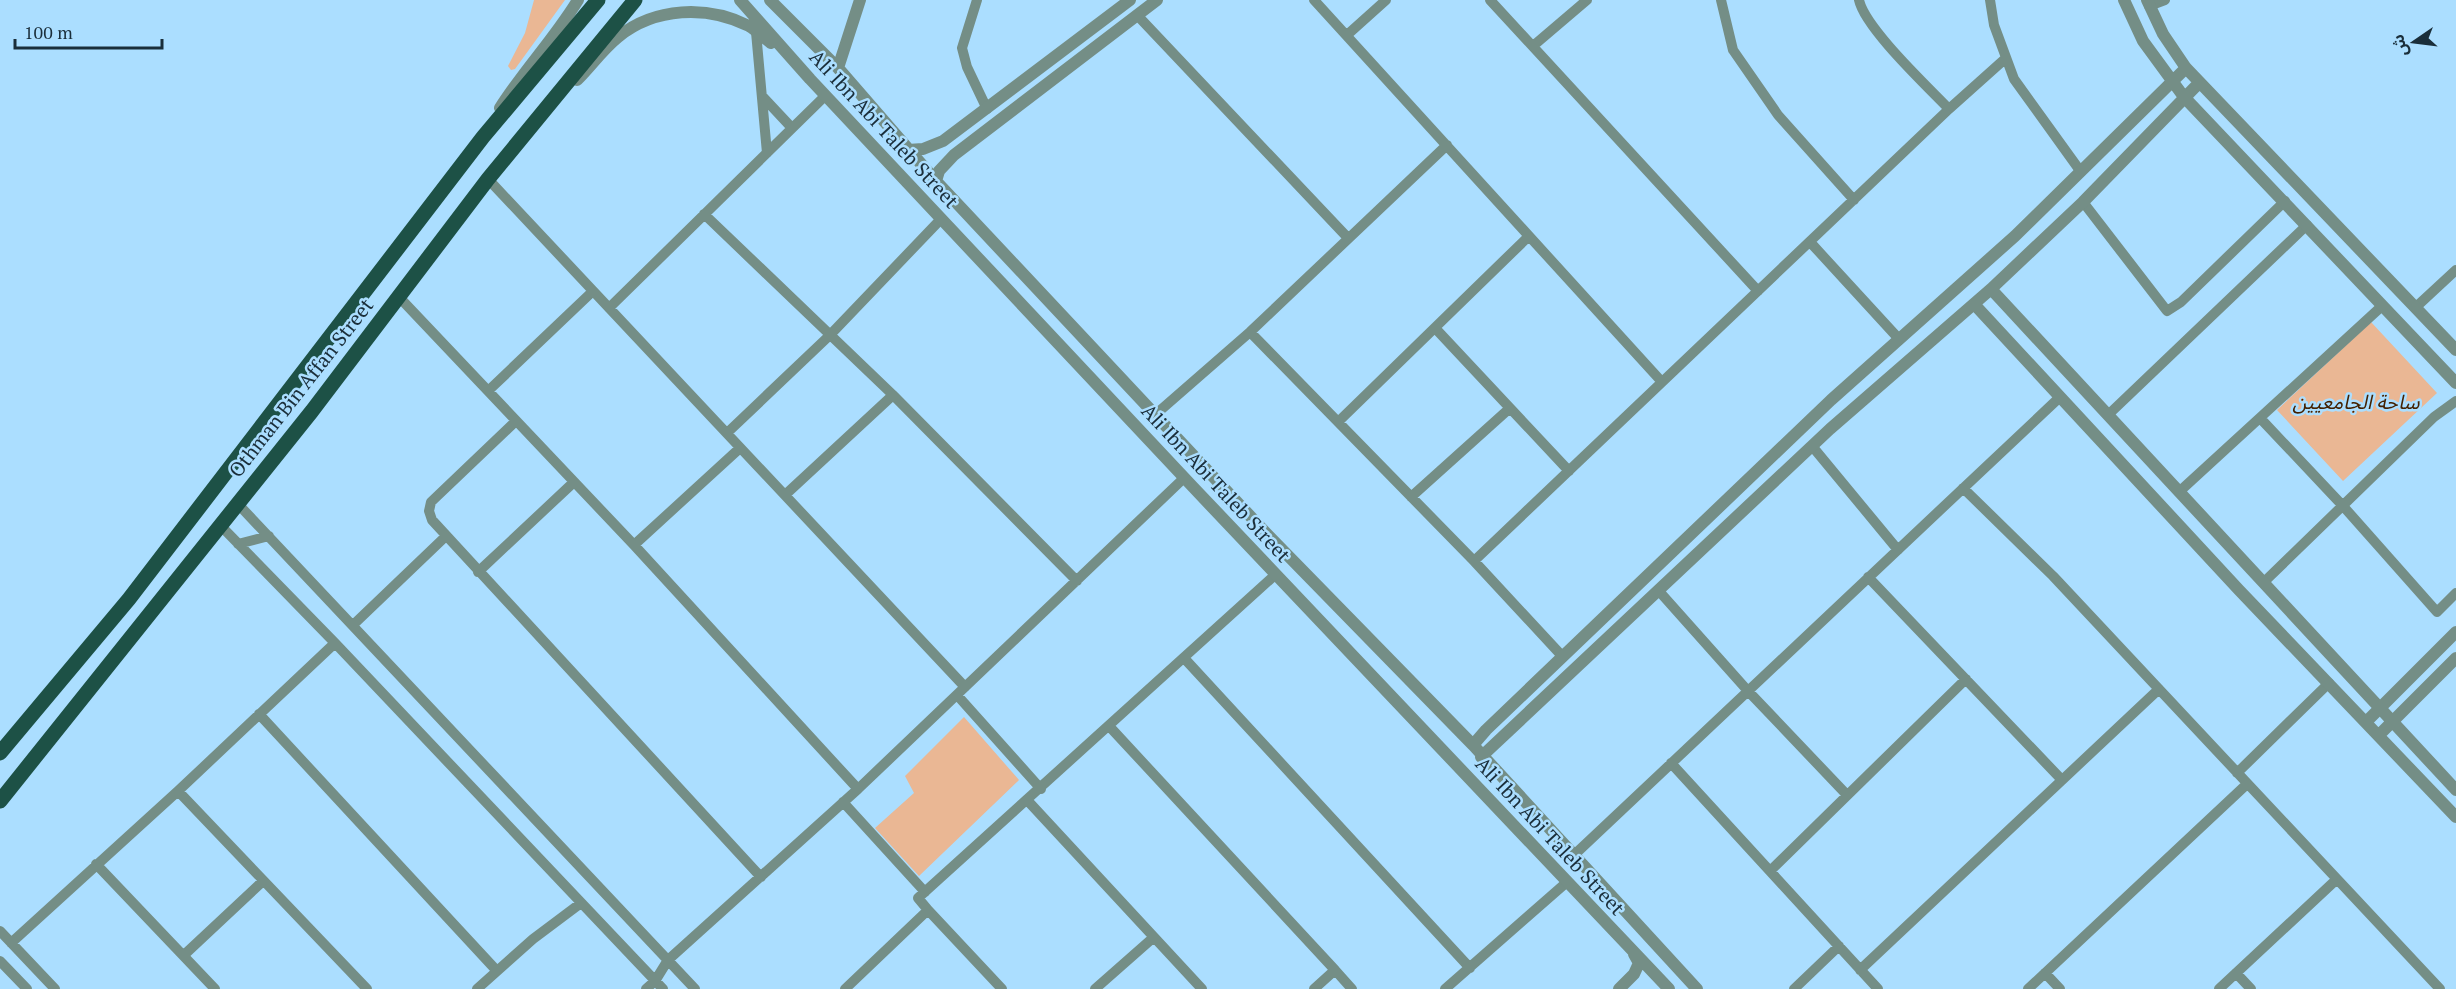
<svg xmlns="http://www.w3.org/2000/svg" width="2456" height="989" viewBox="0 0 2456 989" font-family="'PT Serif','Noto Sans Arabic',serif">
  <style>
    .green { fill: #eab794 }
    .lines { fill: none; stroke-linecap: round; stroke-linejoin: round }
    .minor { stroke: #748e86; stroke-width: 10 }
    .tertiary { stroke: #748e86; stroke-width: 12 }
    .primary { stroke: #1d5146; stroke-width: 15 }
    .labels { text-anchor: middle; stroke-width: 5; stroke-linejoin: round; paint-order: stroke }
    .street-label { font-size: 20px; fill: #1a2e3a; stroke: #abdeff }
    .park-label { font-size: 20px; font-style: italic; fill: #442101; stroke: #abdeff }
  </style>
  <rect width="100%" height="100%" fill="#abdeff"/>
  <path class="green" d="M534,0H565L515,69L511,70L508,66L525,33Z
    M2371,322L2437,393L2343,481L2277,410Z
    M964,717L1019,780L919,876L875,828L914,793L905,776Z"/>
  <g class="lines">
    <path class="minor" d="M977,0L962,48L967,67L987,109
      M1314,0L1662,382
      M1490,0L1758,291
      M1721,0L1733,50L1778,115L1854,200
      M1859,0C1865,28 1927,86 1949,109
      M1990,0L1994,25L2014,79L2081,172
      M2149,6L2165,0
      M1137,15L1348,238
      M756,32L767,153
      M1347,35L1386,0
      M1533,46L1587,0
      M762,96L792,128
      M488,179L965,687
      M2083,202L2167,311L2181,302L2285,201
      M704,214L893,395L1077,581
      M1810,242L1899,339
      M399,297L634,545L858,789
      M2416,307L2456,270
      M609,308L825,96
      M1435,328L1569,471
      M1250,332L1474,561L1563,657
      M488,391L593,291
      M1156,414L1250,332L1447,145
      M2108,415L2307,225
      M2260,418L2343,506L2437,612L2456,593
      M516,421L431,502L429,511L432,520L761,877
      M1338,422L1529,236
      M727,433L830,335L941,219
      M1812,446L1898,550
      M1963,488L2053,576L2440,989
      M2180,491L2382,306
      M785,495L893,395
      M1411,497L1510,408
      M238,504L695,989
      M220,525L335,643L663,989
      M238,544L269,536
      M634,545L740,448
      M1474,561L1949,109L2006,58
      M478,572L574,482
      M1868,577L2062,780
      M2264,582L2434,417L2456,401
      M1658,590L1748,691L1847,795
      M353,625L446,536
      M1184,658L1470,968
      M957,695L1041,789
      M259,714L497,971
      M1109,726L1335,970L1314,989
      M1671,763L1878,989
      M2237,773L2329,683
      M178,791L367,989
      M1027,800L1202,989
      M843,802L925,892
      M1573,856L2060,397
      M96,864L215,989
      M1770,871L1966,679
      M928,910L918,898L1276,574
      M0,931L55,989
      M11,943L178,791L335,643
      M184,955L263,881
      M0,961L27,989
      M1335,970L1352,989
      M1860,970L2159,689
      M2045,973L2060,989
      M2236,973L2251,989
      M477,989L533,939L581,903
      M646,989L655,981L668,960L858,789L1184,478
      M845,989L928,910L1002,989
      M1095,989L1154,937
      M1445,989L1567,882
      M1794,989L1839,946
      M2028,989L2247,784
      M2219,989L2337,879"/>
    <path class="tertiary" d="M740,0L810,79L1193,487L1669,989
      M770,0L838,68L936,181L1266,533L1473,745L1697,989
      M2124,0L2143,41L2184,97L2456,383
      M2147,0L2163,34L2186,68L2456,350
      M838,68L860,0
      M577,80C591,66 603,49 618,37C655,7 707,5 749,26C756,30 764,38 771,43
      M500,108C524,70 555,38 578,0
      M908,150L923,149L943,141L1130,0
      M936,181L939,171L954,155L1157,0
      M1991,289L2456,790
      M1974,304L2239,590L2456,817
      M2366,722L2456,632
      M2379,735L2456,658
      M1473,745L1486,730L1831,400L2015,236L2186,68
      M1481,757L1830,429L1991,289L2083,202L2199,83
      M1619,989L1634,974L1639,963L1634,954"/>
    <path class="primary" d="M0,753L129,599L483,137L598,0
      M0,801L312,411L488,179L635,0"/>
  </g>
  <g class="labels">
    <g class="street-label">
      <text transform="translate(884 129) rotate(47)" y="7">Ali Ibn Abi Taleb Street</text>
      <text transform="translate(301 388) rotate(-52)" y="7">Othman Bin Affan Street</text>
      <text transform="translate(1216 483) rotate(47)" y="7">Ali Ibn Abi Taleb Street</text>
      <text transform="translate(1550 836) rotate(47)" y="7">Ali Ibn Abi Taleb Street</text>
    </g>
    <g class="park-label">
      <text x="2356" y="409">ساحة الجامعيين</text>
    </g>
  </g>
  <g transform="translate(2414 42) rotate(256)" stroke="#abdeff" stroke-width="4.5" paint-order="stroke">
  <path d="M0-4.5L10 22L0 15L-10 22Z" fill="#1a2e3a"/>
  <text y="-9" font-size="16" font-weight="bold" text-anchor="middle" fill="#1a2e3a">ش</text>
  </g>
  <path d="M15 39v9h147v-9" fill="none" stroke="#1a2e3a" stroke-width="3"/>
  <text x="24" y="39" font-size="18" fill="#1a2e3a" stroke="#abdeff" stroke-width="4.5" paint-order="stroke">100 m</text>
</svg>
